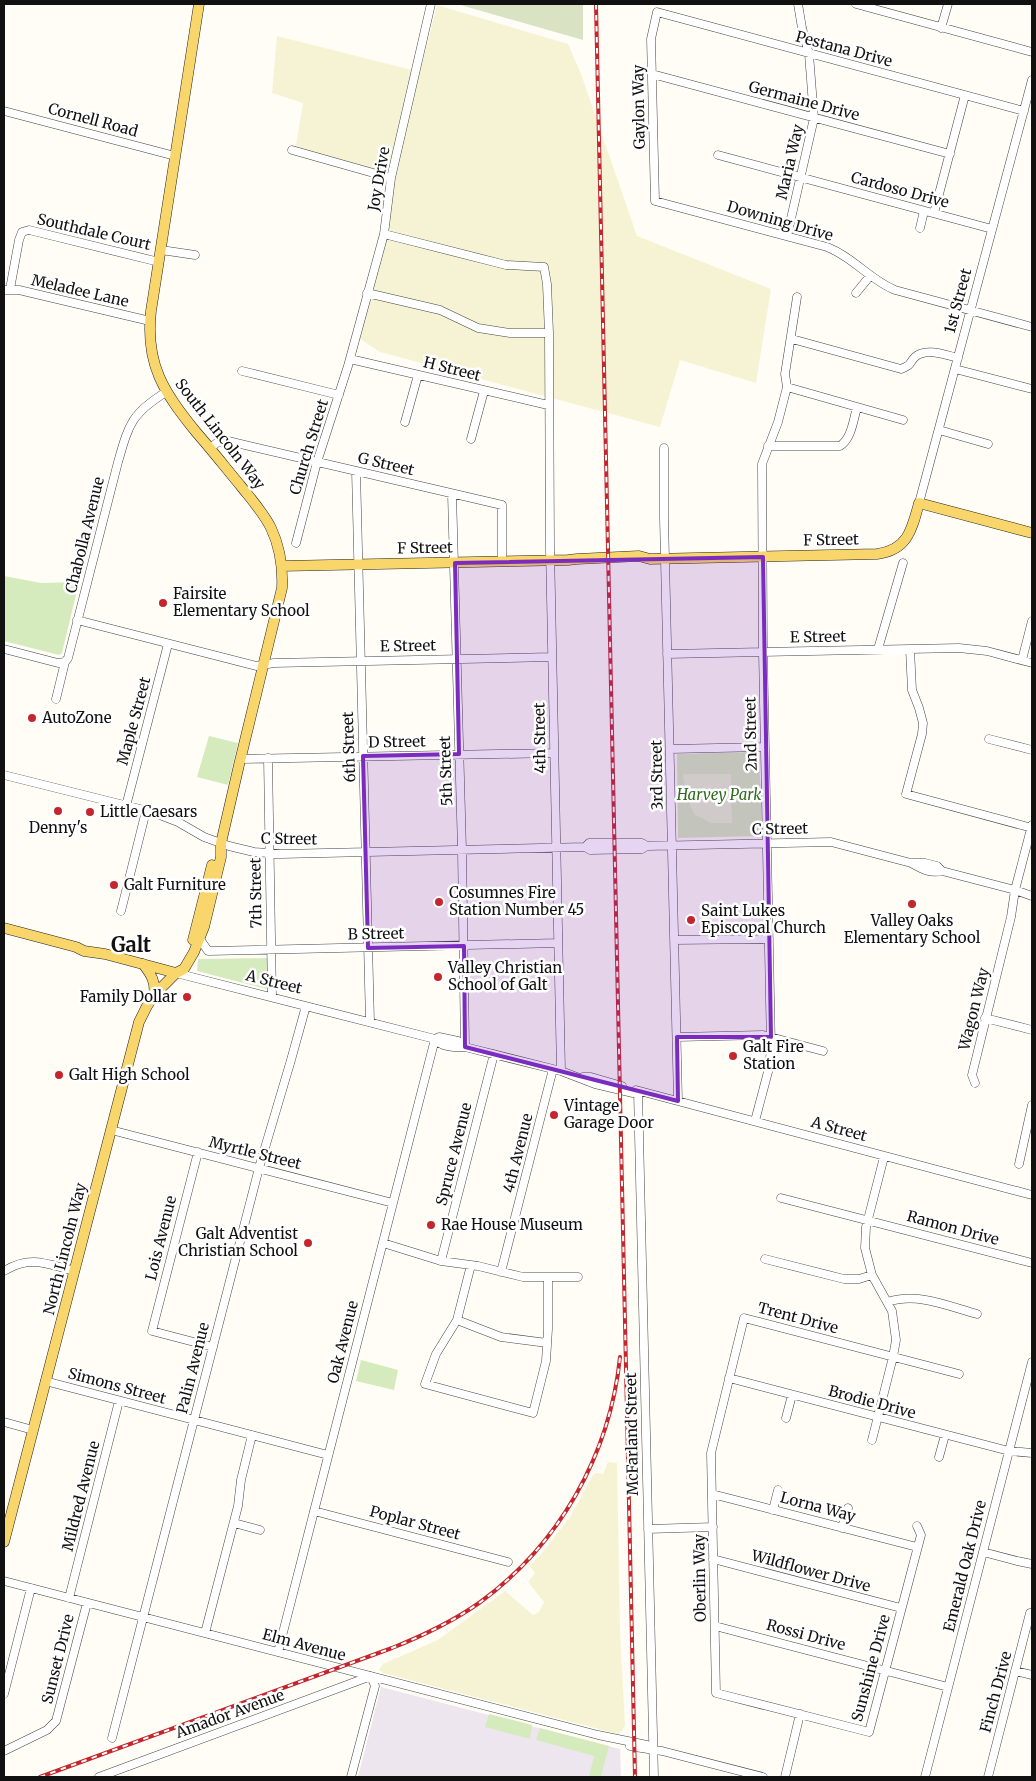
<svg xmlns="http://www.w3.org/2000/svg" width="1036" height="1781" viewBox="0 0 1036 1781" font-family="Merriweather,serif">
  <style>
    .industrial { fill: #eee6ef }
    .farmland { fill: #f6f3d4 }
    .green { fill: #d5ebbd }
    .cemetery { fill: #d9e3c4 }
    .pitch { fill: #e6f2cf }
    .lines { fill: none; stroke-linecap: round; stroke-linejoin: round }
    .minor-casing { stroke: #444; stroke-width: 9 }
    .major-casing { stroke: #222; stroke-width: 11 }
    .minor { stroke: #fff; stroke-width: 8 }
    .major { stroke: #f9d66b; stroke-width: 10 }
    .rail-casing { stroke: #c4262e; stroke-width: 4 }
    .rail { stroke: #fff; stroke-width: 2; stroke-dasharray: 5.5; stroke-linecap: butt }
    .marked { fill: #7b2cbf; fill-opacity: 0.2; stroke: #7b2cbf; stroke-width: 4; stroke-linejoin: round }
    .poi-dot { fill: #c4262e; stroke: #fff; stroke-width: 2 }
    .labels { text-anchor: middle; stroke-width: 5; stroke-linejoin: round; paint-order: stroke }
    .street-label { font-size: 15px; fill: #111; stroke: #fff }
    .poi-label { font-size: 15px; fill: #111; stroke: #fff; text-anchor: start }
    .park-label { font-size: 15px; font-style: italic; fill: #2f6b1f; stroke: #fff }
    .district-label { font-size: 20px; font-weight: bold; fill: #111; stroke: #fff }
  </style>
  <rect width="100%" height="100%" fill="#fffdf5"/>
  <path class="industrial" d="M381,1687L620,1749L621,1777H358Z"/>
  <path class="farmland" d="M437,5L568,44L581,74L637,236L771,289L756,383L680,360L660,427L380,352L357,337L393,178L295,151L303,103L272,93L277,36L420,72Z
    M608,1462L617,1463L620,1631L625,1725L622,1731L618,1734L383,1673L379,1670L383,1664L438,1640L505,1591L533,1615L539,1612L544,1602L528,1582L535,1573L529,1565L538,1558L570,1517L593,1475L596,1473L603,1474Z"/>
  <path class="green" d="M4,576L41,583L79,582L62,653L59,655L4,641Z
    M209,736L238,743L228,785L197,777Z
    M759,752L762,836L678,838L677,754Z
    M267,958V989L197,971L198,959Z
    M361,1360L398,1370L394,1390L356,1381Z
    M489,1714L532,1725L530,1739L485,1727Z
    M540,1728L609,1746L601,1777H589L594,1756L536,1740Z"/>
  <path class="cemetery" d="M457,4H583V40Z"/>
  <path class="pitch" d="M683,774H731L732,823H711L694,814L685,794Z"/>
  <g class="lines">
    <g class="minor-casing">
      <path id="minor" d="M856,4L1032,52
        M941,28L948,4
        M652,74L950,154
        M4,111L175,156
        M1024,111L657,12L651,39L655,201L827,247C853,257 870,280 895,290L1032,327
        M292,150L391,178
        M718,155L992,229
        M934,213L965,95
        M920,228L924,211
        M384,234L506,265L544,267L547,284L549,333
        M787,236L814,118L809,54L802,28L798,4
        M161,250L195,255
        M10,289L19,240L22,232L29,230L159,262
        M4,290H19L150,321
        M367,293L440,310L478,328L510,333H549L550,549L561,1071
        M856,293L870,276
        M792,339L901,369C913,364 908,364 915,357C925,347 946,355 958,358
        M350,359L548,405
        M955,369L1032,389
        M242,371L339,395
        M787,387L903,420
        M405,422L418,375
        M939,430L988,444
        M471,439L484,391
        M768,446H840C852,438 853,420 857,408
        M210,448L218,442L228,441L502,505V562
        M664,448V518L678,1101
        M356,471L370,1022
        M452,494L462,850L465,1047
        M919,503L1032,80
        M296,543L317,462L348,366L384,234L391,178L431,4
        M77,620L256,666L274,663L552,657
        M4,649L58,663L65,662
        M878,649L903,563
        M910,649L912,690L919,708L923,723L922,734L906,794L1032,828
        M667,654L959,648L987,651L1032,663
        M1022,660L1032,621
        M56,699L65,662L68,658L118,462C129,424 131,414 166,392
        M989,739L1032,750
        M670,749L765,747
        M268,758L272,997
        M241,759L554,753
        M4,775L152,812L178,822L204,837L229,846L254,852L281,854L585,847L590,850L642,849L647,846L831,842L911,863H925L937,866L942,871L1015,890L1032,896
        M126,806L168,644
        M585,847L589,843H642L647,846
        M911,863C922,869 930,874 942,871
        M121,911L146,811
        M200,939L208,951L558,943
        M674,940L769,939
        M176,973L435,1039L439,1037L458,1041L465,1047L561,1071L595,1084L633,1093L638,1091
        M985,1018L1032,1030
        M677,1037L763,1035L823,1051
        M435,1039C441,1047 455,1048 465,1047
        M583,1077H591L622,1086
        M975,1083L972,1075L1011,917L1015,890L1032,825
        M636,1090L1032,1195
        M638,1091L654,1777
        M755,1121L769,1068L771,1048L763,652L762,464L778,422L787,387L785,374L797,297
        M111,1130L393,1203
        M198,1152L152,1331L213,1347
        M1019,1164L1032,1105
        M781,1198L1032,1263
        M383,1243L441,1261L478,1266L523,1277H578
        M765,1259L844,1279H859L872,1275
        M441,1261L494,1054
        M471,1265L457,1320L436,1354L425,1384L533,1413L546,1361L548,1329V1278
        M4,1271C31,1255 46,1264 75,1271
        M501,1272L553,1069
        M888,1302C917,1292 948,1306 977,1314
        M457,1320L501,1337L547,1343
        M729,1378L1009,1451L1032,1453
        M45,1381L328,1455
        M786,1418L792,1395
        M4,1422L33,1430
        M872,1440L893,1357L896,1340L892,1311L872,1275L865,1248L866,1227L884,1157
        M939,1457L945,1435
        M712,1494L917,1547
        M773,1510L778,1490
        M314,1511L508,1562
        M234,1523L260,1530
        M917,1526L921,1535L869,1732L716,1693L711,1453L744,1318L959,1374
        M842,1528L848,1508
        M648,1529L713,1527
        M983,1552L1017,1561L1032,1564
        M713,1559L901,1608
        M4,1581L598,1735L647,1745L653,1749
        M69,1598L119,1401
        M715,1626L948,1687
        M205,1633L238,1506L241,1480L252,1435
        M278,1652L435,1039
        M1015,1671L1032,1675
        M4,1694L31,1588
        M112,1738L259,1168L291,1060L306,1006
        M630,1746C641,1749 651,1749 662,1751L763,1777
        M4,1751L47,1730L56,1721L87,1603
        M99,1777L371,1676L375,1686L351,1777
        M785,1777L800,1714
        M925,1777L1032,1362
        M988,1777L1030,1613H1032"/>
    </g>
    <g class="major-casing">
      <path id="major" d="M282,566L568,560L577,559L639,556L650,559L877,554C908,550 912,529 919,503L1032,533
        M4,928L76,947L84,951L105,954L176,973
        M193,940L212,865
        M143,964C151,974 156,982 154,995
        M4,1542L139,1022L147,1006L154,995L176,973L184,969L194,952L204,927L221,857V843L239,765L282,588C283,567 280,547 271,528C263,512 251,499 240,485C225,467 211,449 196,432C164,392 145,365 151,311L199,4"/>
    </g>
    <use href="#minor" class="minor"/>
    <use href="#major" class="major"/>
    <g class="rail-casing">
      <path id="rail" d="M596,4L635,1777
        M40,1777L392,1648C422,1636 452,1622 479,1603C559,1545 610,1455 620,1357"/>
    </g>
    <use href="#rail" class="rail"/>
  </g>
  <path class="marked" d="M763,557L771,1037H677L678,1101L465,1047L464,946L368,948L363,756L459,754L455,563Z"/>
  <g class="poi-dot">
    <circle cx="163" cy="603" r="5"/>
    <circle cx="32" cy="718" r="5"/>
    <circle cx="58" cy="811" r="5"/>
    <circle cx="90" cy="812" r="5"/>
    <circle cx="114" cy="885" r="5"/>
    <circle cx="439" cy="902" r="5"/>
    <circle cx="912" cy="904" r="5"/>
    <circle cx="691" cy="920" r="5"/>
    <circle cx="438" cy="977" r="5"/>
    <circle cx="187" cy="997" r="5"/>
    <circle cx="733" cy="1056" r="5"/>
    <circle cx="59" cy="1075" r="5"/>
    <circle cx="554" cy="1115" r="5"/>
    <circle cx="431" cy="1225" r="5"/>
    <circle cx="308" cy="1243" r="5"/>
  </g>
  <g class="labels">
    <g class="street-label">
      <text transform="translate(844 49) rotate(15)" y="5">Pestana Drive</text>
      <text transform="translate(804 101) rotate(15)" y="5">Germaine Drive</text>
      <text transform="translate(639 107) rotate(-91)" y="5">Gaylon Way</text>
      <text transform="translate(93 120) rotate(15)" y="5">Cornell Road</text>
      <text transform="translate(790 162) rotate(-77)" y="5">Maria Way</text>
      <text transform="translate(379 179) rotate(-80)" y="5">Joy Drive</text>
      <text transform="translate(900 190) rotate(15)" y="5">Cardoso Drive</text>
      <text transform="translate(780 221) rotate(16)" y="5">Downing Drive</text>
      <text transform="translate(94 232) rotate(13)" y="5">Southdale Court</text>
      <text transform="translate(80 291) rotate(13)" y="5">Meladee Lane</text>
      <text transform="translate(958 301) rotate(-75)" y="5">1st Street</text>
      <text transform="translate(452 369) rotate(14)" y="5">H Street</text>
      <text transform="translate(220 434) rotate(52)" y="5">South Lincoln Way</text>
      <text transform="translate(309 447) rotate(-73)" y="5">Church Street</text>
      <text transform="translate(386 464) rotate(13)" y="5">G Street</text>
      <text transform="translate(85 535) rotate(-76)" y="5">Chabolla Avenue</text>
      <text transform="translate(831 540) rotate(-1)" y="5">F Street</text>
      <text transform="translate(425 548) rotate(-1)" y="5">F Street</text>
      <text transform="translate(818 637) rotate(-1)" y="5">E Street</text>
      <text transform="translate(408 646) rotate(-1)" y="5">E Street</text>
      <text transform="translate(134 721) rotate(-75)" y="5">Maple Street</text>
      <text transform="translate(751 734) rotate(-91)" y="5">2nd Street</text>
      <text transform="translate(540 738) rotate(-91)" y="5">4th Street</text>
      <text transform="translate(397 742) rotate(-1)" y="5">D Street</text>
      <text transform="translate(349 747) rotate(-92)" y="5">6th Street</text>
      <text transform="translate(446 771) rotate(-92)" y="5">5th Street</text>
      <text transform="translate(657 775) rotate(-91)" y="5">3rd Street</text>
      <text transform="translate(780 829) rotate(-1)" y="5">C Street</text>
      <text transform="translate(289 839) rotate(1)" y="5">C Street</text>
      <text transform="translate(256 893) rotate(-91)" y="5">7th Street</text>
      <text transform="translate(376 934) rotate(-1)" y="5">B Street</text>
      <text transform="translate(274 982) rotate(14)" y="5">A Street</text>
      <text transform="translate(974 1009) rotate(-76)" y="5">Wagon Way</text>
      <text transform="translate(839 1129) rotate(15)" y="5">A Street</text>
      <text transform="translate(255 1153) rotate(14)" y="5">Myrtle Street</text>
      <text transform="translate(518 1153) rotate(-76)" y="5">4th Avenue</text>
      <text transform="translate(454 1154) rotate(-76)" y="5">Spruce Avenue</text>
      <text transform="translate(953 1228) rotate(15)" y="5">Ramon Drive</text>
      <text transform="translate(161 1238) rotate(-76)" y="5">Lois Avenue</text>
      <text transform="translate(65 1249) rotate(-76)" y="5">North Lincoln Way</text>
      <text transform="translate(798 1318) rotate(15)" y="5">Trent Drive</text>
      <text transform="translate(343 1342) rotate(-76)" y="5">Oak Avenue</text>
      <text transform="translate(193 1368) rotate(-76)" y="5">Palin Avenue</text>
      <text transform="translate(117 1386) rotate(15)" y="5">Simons Street</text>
      <text transform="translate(872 1402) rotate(15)" y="5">Brodie Drive</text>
      <text transform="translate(632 1434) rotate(-91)" y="5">McFarland Street</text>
      <text transform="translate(81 1496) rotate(-76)" y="5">Mildred Avenue</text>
      <text transform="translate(818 1507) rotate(15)" y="5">Lorna Way</text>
      <text transform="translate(415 1523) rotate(15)" y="5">Poplar Street</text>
      <text transform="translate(965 1566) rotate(-76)" y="5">Emerald Oak Drive</text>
      <text transform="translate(811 1571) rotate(15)" y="5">Wildflower Drive</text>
      <text transform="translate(700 1578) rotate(-91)" y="5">Oberlin Way</text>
      <text transform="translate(806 1635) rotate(15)" y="5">Rossi Drive</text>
      <text transform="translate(304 1645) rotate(15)" y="5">Elm Avenue</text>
      <text transform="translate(58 1659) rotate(-76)" y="5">Sunset Drive</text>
      <text transform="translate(871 1668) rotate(-75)" y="5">Sunshine Drive</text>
      <text transform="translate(996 1692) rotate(-75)" y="5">Finch Drive</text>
      <text transform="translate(230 1714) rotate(-20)" y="5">Amador Avenue</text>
    </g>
    <g class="poi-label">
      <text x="173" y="599">Fairsite<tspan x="173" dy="17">Elementary School</tspan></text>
      <text x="42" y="723">AutoZone</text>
      <text x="100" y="817">Little Caesars</text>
      <text x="58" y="833" text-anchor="middle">Denny's</text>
      <text x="124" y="890">Galt Furniture</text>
      <text x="449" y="898">Cosumnes Fire<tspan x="449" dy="17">Station Number 45</tspan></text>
      <text x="701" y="916">Saint Lukes<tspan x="701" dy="17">Episcopal Church</tspan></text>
      <text x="912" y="926" text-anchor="middle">Valley Oaks<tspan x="912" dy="17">Elementary School</tspan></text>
      <text x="448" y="973">Valley Christian<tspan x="448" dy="17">School of Galt</tspan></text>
      <text x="177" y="1002" text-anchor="end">Family Dollar</text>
      <text x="743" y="1052">Galt Fire<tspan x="743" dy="17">Station</tspan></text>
      <text x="69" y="1080">Galt High School</text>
      <text x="564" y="1111">Vintage<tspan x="564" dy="17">Garage Door</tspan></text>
      <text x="441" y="1230">Rae House Museum</text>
      <text x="298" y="1239" text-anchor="end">Galt Adventist<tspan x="298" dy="17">Christian School</tspan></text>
    </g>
    <g class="park-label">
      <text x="719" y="800">Harvey Park</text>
    </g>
    <g class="district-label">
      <text x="131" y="952">Galt</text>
    </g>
  </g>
  <rect width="1036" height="1781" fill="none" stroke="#111111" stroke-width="10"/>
</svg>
